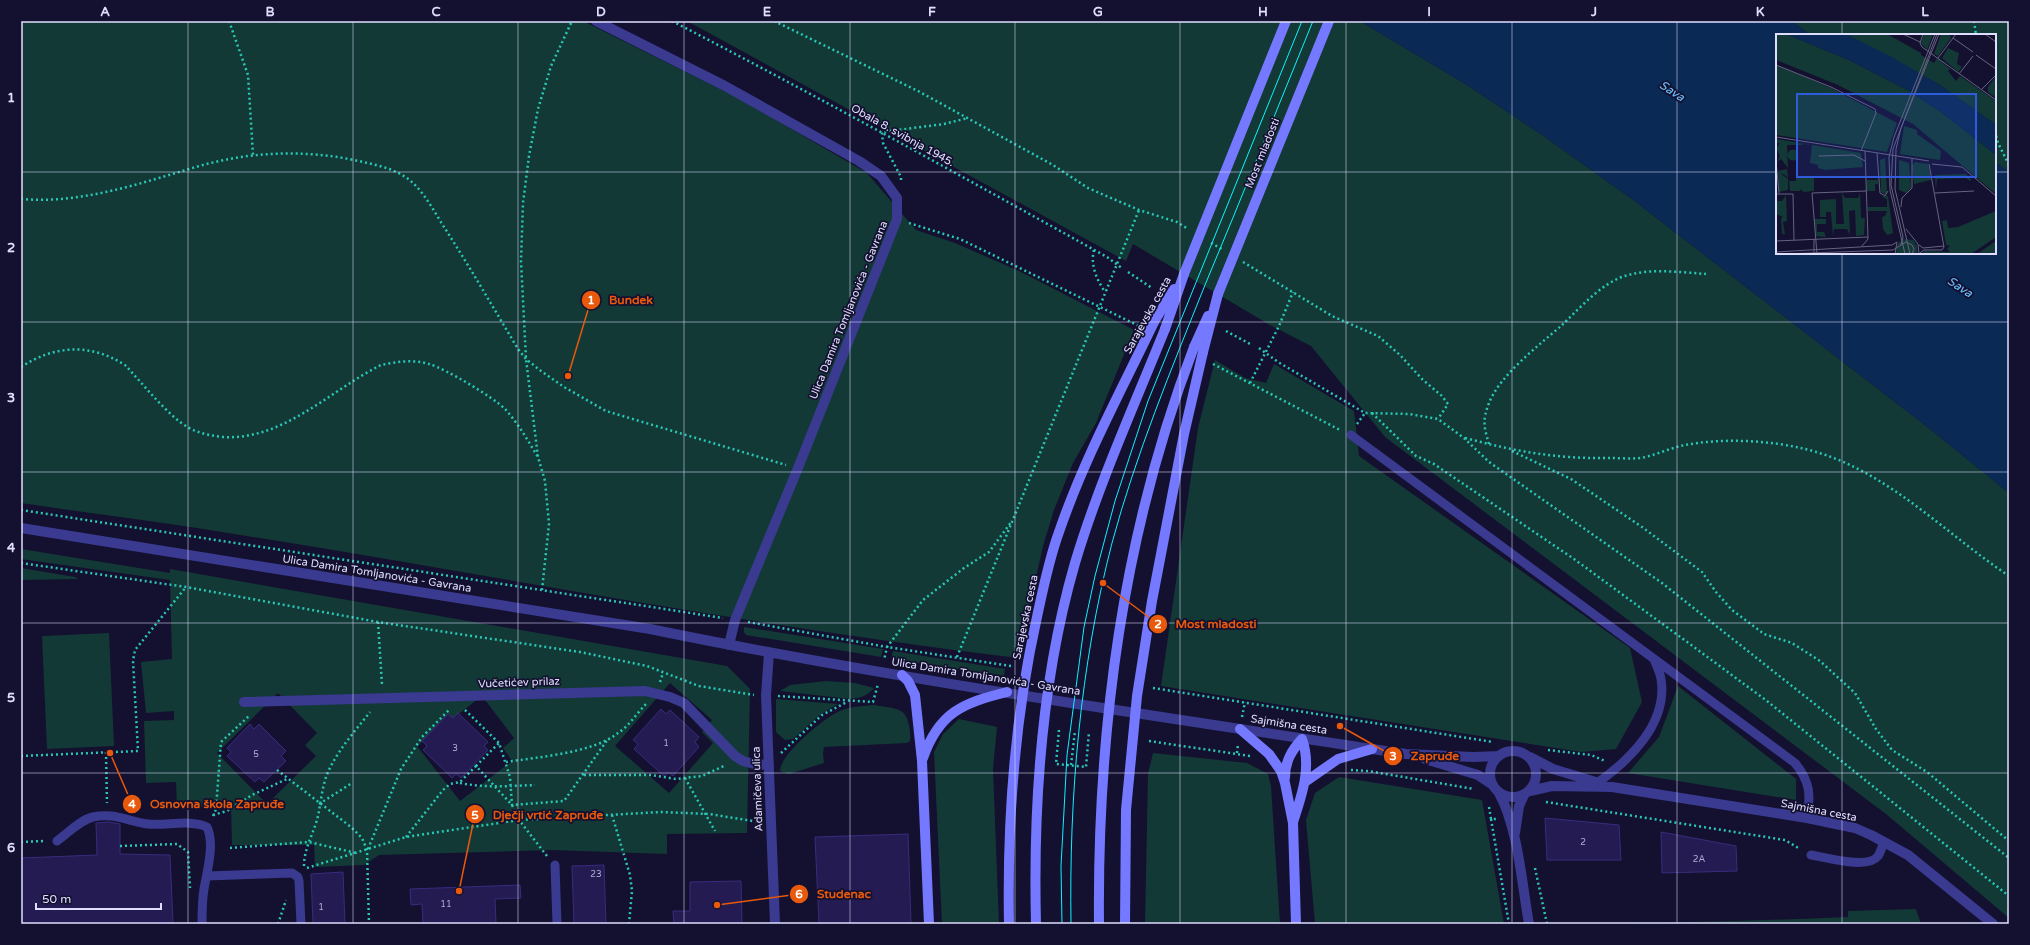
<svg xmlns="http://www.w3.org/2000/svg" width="2030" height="945" viewBox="0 0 2030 945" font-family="'Varela Round',sans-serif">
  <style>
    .green { fill: #133936; fill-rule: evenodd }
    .water { fill: #0a2954 }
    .building { fill: #231b51; stroke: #382c7e }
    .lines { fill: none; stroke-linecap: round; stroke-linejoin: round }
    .path { stroke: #29c8b6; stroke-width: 2.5; stroke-dasharray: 2 3; stroke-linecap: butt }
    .service { stroke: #393a90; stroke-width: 9 }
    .minor { stroke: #393a90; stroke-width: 10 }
    .tertiary { stroke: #393a90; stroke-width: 10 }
    .secondary { stroke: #7579ff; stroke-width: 10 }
    .tram { stroke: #0af3ff; stroke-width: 1 }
    .secondary-bridge { stroke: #7579ff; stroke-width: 10 }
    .grid { fill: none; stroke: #e0deff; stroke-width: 1; stroke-opacity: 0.55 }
    .labels { text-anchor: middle; stroke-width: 3.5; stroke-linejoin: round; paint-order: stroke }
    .number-label { font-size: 9px; fill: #b1add4 }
    .street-label { font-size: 11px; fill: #e0deff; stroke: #14102f }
    .water-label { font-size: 12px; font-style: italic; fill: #6cc2ff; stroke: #14102f }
    .inset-road { fill: none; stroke: #666282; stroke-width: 1 }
    .view { fill: #305cdc; fill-opacity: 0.15; stroke: #305cdc; stroke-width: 2 }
    .inset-edge { fill: none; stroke: #e0deff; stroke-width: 2 }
    .leader { fill: none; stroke: #e8590c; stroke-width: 1.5 }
    .callout-dot { fill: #e8590c; stroke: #14102f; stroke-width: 1.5 }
    .mark-label { font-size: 12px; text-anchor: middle; font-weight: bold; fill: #fff }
    .callout-label { font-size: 12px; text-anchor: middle; font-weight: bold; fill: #e8590c; stroke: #14102f; stroke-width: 3.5; stroke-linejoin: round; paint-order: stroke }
    .neatline { fill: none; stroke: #e0deff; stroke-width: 1.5 }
    .grid-label { font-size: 13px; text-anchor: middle; font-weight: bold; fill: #e0deff }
  </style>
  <rect width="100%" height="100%" fill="#14102f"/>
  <path class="green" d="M21,21H583L736,97L867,173L916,230L955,243L1019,271L1134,330L1096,423L1073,463L1054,510L1043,546L1018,658C742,625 471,571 197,528C138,519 80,512 21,503Z
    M687,21H1360L1467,85L1545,137L1632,199L1930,429L2009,493V918L1886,814L1385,437L1311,346L1270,325L1133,244L1126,261Z
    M1791,21H2009V172L1995,162V35H1811Z
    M1215,360L1245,378L1266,383L1274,364L1354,411L1359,456L1630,648L1642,702L1616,749L1581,752L1161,686L1198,428Z
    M21,549L170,573V569L727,666L750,689L747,833L667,834V854L553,850L379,855L364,865L315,867L314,845H232L231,806L177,807L176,782L146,783L144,721L174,720V711L146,713L141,662L172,659L170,580L21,559ZM670,683L712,720L702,732L713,743L669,793L615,746ZM278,693L317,733L305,745L316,756L267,804L217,753ZM482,696L514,738L503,748L512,761L460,801L417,746Z
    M21,568L75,577L78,579L21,580Z
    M744,627L883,649L881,657L746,635L744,632Z
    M109,633L114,746L47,749L42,636Z
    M893,651L1005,669L1004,676L891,659Z
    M826,681L855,683L874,688C867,696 860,698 850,699L780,691L790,685Z
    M1678,686L1796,779V800L1628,773L1659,737Z
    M776,699L838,704L821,714L793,739L785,740L776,732Z
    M875,705C883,707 894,707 901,711C909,715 911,733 910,741L907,743L824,747L823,753L824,763L789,774L780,771C780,754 826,716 842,710C853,706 864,706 875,705Z
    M959,719L997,727L993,769L999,924H942L934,752L943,734Z
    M1153,753L1247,763L1268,774L1271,786L1280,924H1145L1148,774Z
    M1339,777L1482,800L1504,924H1315L1306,820L1315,793Z
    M1916,909L1921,924H1554V923C1652,924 1750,921 1848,917V911Z"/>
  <path class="water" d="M1360,21H1791L1811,35H1777V253H1995V162L2009,172V493L1930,429L1632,199L1545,137L1467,85Z"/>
  <path class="building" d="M661,709L666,714L670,710L699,737L695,742L699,747L673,776L668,772L665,777L634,749L638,744L633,740Z
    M458,713L488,742L484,746L488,750L461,778L456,774L452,778L423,750L427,746L422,741L448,714L453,718Z
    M250,724L254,729L259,724L286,751L281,756L286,761L264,782L259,778L255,782L227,756L231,752L227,748Z
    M1545,818L1619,825L1621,860H1547Z
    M108,822L120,824V854L170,855L173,924H21V858L97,855L96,823Z
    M1661,832L1736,846L1737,871L1662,873Z
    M908,834L911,924H819L815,837Z
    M604,865L606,924H574L572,866Z
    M343,872L345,924H313L311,874Z
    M741,881L742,924H674L673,911H690V882Z
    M520,885L521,898L495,899L496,924H423L422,904L411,905L410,889Z"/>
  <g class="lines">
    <path class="path" d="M229,21L248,75L253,155
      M672,21C819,97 963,177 1107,257L1123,269
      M774,21L918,91L1053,165L1088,188L1139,210L1177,222L1188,229
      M1974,21L1976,35
      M1995,131L1998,143L2009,165
      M901,180V177L883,143L882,132L944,124L968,118
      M21,199C81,204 138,184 196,167C250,151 308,149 363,162C381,166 399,170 413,183C426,195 436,215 446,230C471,269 494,309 518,349L526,359L541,371L564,387L606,411L786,465
      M909,223L960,239L1139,326
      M1211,243L1222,249
      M1094,250C1090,265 1097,280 1105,292
      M1243,262L1332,316L1378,336L1400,355L1422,379L1442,396L1448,404L1438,419
      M1128,272L1152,288
      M1226,331L1252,345
      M1259,348L1278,362L1365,413L1409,414L1438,419L1464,438L1489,462L1662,583L2009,858
      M1213,364L1340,430
      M21,367C55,345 90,343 125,365C143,384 160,406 180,422C193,432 206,435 222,437C283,441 329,391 381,365C396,362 413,359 429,364C446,369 493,397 505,409C518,423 528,441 538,457
      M1250,383L1279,326L1293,292
      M1372,413L1416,456L1434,464L1574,559L1698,650L1767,701L2009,896
      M1357,424L1365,413
      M1465,438C1514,451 1556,459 1608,458C1618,458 1630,459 1641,458C1656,455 1670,448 1685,445C1722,438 1768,440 1805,449C1885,468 1943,532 2009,576
      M1489,444C1484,427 1482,421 1489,403C1500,375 1538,346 1561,326C1578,310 1595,290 1617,279C1643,267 1678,272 1706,274
      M1512,451L1571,479L1642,527L1702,572L1716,592L1732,610L1764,634L1792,643L1820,661L1855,693L1876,729L1892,750L1927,772L2009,841
      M21,510L723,618
      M21,563L186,587L378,622L580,652L647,666L699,686L754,695
      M542,590L549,524L545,481L538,457L526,359L521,261L523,203L529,156L538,109L551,66L572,21
      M378,622L382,685
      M748,622L887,647L884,660
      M957,657L1139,210
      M1011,666L887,647L923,600L964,568L989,552L1012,521
      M660,682L663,673
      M1153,688L1493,742
      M778,696L873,702L878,684
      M465,710L499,743L510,777L512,805L564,801L608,739
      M1242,717L1245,702
      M1059,730L1056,764L1086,767L1089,732
      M1149,741L1250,756
      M1548,750L1591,755L1605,761
      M106,752L107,803
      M781,753L822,715L847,702
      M1237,753L1238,744
      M21,756L138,751L133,661L135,650L186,587
      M506,762C538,757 593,753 618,733C629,726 637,713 646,704
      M1071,765L1075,731
      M476,766L499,743
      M277,770L351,827L362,838L367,850L369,924
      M1351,770L1368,771L1474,789
      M584,775H651L676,779L702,776L726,765
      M685,778L715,831
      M460,783C485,788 510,786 535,785
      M1546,802L1785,840L1800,849
      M319,804L352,783
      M1489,807L1491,819H1497
      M213,815L227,811L252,795L287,779
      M612,815L630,875L632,891L629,924
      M213,816L216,809L221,742L250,715
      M1491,819L1509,924
      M406,837L443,790L450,784L460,782L476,766L512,805L519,820L547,856
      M21,842L44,841
      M120,846L177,844L188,852L190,888
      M230,848L309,842L356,853
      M368,849L401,769L422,737L449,710
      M304,866C304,848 314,833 318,816C321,802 322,786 328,772C338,750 355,731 370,712
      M307,868L406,837L519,820L661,812L709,814L759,822
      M1535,868L1547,924
      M278,924L286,900"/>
    <path class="service" d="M1351,435L1795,763C1810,781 1811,795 1807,818
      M1597,783C1630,760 1668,723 1661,679C1660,672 1656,665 1654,659
      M57,841C68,833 80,820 93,817C114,812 129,822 148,824C167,826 189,819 207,827C215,844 207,871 204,889C202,901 202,912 202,924
      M1811,855C1825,857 1868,870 1878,856C1881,852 1882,846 1884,842
      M555,865L557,924
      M207,876L292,873L298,877L299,881L301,924"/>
    <path class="minor" d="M596,21L725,86L859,161L881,176L897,198V219L798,468L735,620L729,645
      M769,653L766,695L775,924
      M244,702L645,691L670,697L684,703L735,756L743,761L754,764L769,765
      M1499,793C1518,827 1522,885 1529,924
      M1515,833L1519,806L1524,795"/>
    <path class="tertiary" d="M21,528L650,629C889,678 1131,712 1372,749L1406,754L1473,757L1499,756
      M1490 774a23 23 0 1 1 46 0a23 23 0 1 1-46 0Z
      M1530,757L1553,769L1599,783
      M1425,759L1478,775L1493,785
      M1530,791L1552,786L1612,787L1807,818L1855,828L1871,835L1908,855L1993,924"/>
    <path class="secondary" d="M1154,322L1174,289
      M1165,329L1184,274
      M1194,347L1208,316
      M1203,352L1218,294
      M902,675L908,681L915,695L922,761L929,924
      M1240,729L1269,754L1281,771L1285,783L1293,823L1296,924
      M923,758C939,712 963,703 1007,692
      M1285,778C1285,762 1291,751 1302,739C1312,767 1302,795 1293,822
      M1305,782L1338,759L1372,749"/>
    <path class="tram" d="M1062,924L1061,866L1067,755L1084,627L1095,576L1115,501L1148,401L1302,21
      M1071,924C1069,796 1080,667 1112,543C1136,454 1171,370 1205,285C1242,197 1277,109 1313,21"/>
    <path class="secondary-bridge" d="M1184,274L1286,21
      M1218,294L1329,21
      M1009,924C1007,819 1014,720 1037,617C1043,589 1049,559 1059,532C1084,459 1121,391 1154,322
      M1036,924C1033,803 1041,680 1075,563C1099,483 1134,406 1165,329
      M1099,924C1097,728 1124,530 1194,347
      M1125,924L1126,810L1137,696L1152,601L1184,434L1203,352"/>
  </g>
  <path class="grid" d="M188,21V924M353,21V924M518,21V924M684,21V924M850,21V924M1015,21V924M1180,21V924M1346,21V924M1512,21V924M1677,21V924M1842,21V35M21,172H1777M1995,172H2009M1842,253V924M21,322H2009M21,472H2009M21,623H2009M21,773H2009"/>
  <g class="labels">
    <g class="number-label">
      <text x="666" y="746">1</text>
      <text x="455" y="751">3</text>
      <text x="256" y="757">5</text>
      <text x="1583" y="845">2</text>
      <text x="1699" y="862">2A</text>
      <text x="596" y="877">23</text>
      <text x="446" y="907">11</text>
      <text x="321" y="910">1</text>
    </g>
    <g class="street-label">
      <text transform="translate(903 135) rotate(29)" y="4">Obala 8. svibnja 1945.</text>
      <text transform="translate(1262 153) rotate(-68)" y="4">Most mladosti</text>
      <text transform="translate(848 310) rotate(-68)" y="4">Ulica Damira Tomljanovića - Gavrana</text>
      <text transform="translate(1147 315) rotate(-61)" y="4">Sarajevska cesta</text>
      <text transform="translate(377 573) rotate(9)" y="4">Ulica Damira Tomljanovića - Gavrana</text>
      <text transform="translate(1025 617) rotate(-78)" y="4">Sarajevska cesta</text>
      <text transform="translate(986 676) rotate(9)" y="4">Ulica Damira Tomljanovića - Gavrana</text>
      <text transform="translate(519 682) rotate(-2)" y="4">Vučetićev prilaz</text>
      <text transform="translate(1289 724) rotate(9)" y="4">Sajmišna cesta</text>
      <text transform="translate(757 789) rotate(-92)" y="4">Adamičeva ulica</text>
      <text transform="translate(1819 810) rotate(11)" y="4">Sajmišna cesta</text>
    </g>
    <g class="water-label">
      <text transform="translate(1672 91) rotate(34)" y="4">Sava</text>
      <text transform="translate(1960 287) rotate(34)" y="4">Sava</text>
    </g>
  </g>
  <g transform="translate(1776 34)">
    <rect width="220" height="220" fill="#14102f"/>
    <path d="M0,0H10L73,26L133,57L165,78L220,121V160L137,90L62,51L0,26ZM70,0H111L145,19V21L158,29L161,24L174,35L172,37L180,47L184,42L220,67V91L164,51ZM148,0H157L151,16L145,9ZM165,0H173L175,4L162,22L158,20ZM172,14L183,19L181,30L186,33L182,38L166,24ZM0,31L55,54L121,89L111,118L0,101ZM220,42L219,45L220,64L212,58V53ZM128,92L141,96V100L165,117L164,126L124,120ZM0,105L85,119L87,133L49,136L42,134V131L34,129L36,111L20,109L28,111H11L12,134L5,125L1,128L4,122L0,114L4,109H0ZM11.5 121a5.5 5.5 0 1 1 11 0a5.5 5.5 0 1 1-11 0ZM109,124L111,158L109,161L105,158L104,126ZM123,126L133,129L135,154L130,159L123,156ZM139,128L152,130L155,146L138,150L136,132ZM11,135L12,144L9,141L4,139L12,145V156L3,158L2,137ZM190,140L195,146L194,147L190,144L161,145L160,156L159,144L165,143L158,141ZM38,142V157L27,158L25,155L24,157H14L13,147H20V143ZM91,146H102V150H99V157H91ZM66,159L69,164H82L84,159L85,184H89L88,201L80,202L79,176L73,177L74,201L71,195H58L57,202L55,178H50V183H44V166L60,165V190H68ZM10,161L11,187L7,188L9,200H6L5,184L7,183L0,180V167H6ZM112,162L117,199L111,201L107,195L106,183L109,182L111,177H92V173H111V165L106,163ZM220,177V203L195,220H147L148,217L174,218L171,215L174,212L170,211L166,187L171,186L172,194L182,193ZM38,185H50V190H41V198H48L50,203L40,202ZM127,205L137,206L141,212V220H120L122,209ZM220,207V220H201Z" fill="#133936"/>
    <path d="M10,0H70L114,22L164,51L220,91V121L165,78L133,57L73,26Z" fill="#0a2954"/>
    <path class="inset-road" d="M127,0L144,8M147,0L144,9L146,13L220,66M209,0L220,8M177,4L197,18M200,21L220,35M162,24L180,0M0,31L55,53L99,75L100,79L85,117M183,40L197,22M206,55L220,41M0,103L153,127M101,119L104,159L109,162L112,157M43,122L78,121L89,127M0,127L3,159M156,130L186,133L220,162M159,159L198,157M0,160H17L18,206M125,173L126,164L136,154V125M130,195L142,210L143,220M38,205V220M0,207L92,203M125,211L130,208L136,211L138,215L136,220M143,211L147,214L168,212M86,212L92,205L89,117M0,218L116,211L121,208M144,219L148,216H166L168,213L153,130M6,220L117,216L125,211L127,203L115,151L117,115L161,0M41,220L36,159L90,157M119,220L121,208M129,220L114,156L113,123L118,103L159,0M134,220L119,155L120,115L125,94L163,0"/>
    <path class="view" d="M21,60H200V143H21Z"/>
    <rect width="220" height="220" class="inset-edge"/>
  </g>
  <path class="leader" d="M568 376L591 300M1103 583L1158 624M1340 726L1393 756M110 753L132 804M459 891L475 814M717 905L799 894"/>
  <g class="callout-dot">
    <circle cx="568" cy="376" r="4"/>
    <circle cx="1103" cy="583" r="4"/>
    <circle cx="1340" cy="726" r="4"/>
    <circle cx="110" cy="753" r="4"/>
    <circle cx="459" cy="891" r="4"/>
    <circle cx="717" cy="905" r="4"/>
    <circle cx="591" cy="300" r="10"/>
    <circle cx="1158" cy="624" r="10"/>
    <circle cx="1393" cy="756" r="10"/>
    <circle cx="132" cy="804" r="10"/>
    <circle cx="475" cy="814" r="10"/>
    <circle cx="799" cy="894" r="10"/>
  </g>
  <g class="mark-label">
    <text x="591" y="304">1</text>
    <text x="1158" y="628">2</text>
    <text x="1393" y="760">3</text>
    <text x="132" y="808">4</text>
    <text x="475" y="819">5</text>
    <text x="799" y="898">6</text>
  </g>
  <g class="callout-label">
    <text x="631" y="304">Bundek</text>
    <text x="1216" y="628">Most mladosti</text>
    <text x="1435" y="760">Zapruđe</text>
    <text x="217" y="808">Osnovna škola Zapruđe</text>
    <text x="548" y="819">Dječji vrtić Zapruđe</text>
    <text x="844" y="898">Studenac</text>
  </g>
  <rect width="2030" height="945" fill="none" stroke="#14102f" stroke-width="44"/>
  <path d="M36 903v6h125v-6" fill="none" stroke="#e0deff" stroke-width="2"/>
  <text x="42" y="903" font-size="12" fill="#e0deff" stroke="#14102f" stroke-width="3" paint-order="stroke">50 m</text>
  <rect x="22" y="22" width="1986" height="901" class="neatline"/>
  <g class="grid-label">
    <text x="105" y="16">A</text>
    <text x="270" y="16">B</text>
    <text x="436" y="16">C</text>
    <text x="601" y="16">D</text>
    <text x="767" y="16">E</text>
    <text x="932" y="16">F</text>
    <text x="1098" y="16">G</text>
    <text x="1263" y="16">H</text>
    <text x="1429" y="16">I</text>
    <text x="1594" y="16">J</text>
    <text x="1760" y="16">K</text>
    <text x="1925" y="16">L</text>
    <text x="11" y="102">1</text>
    <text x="11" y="252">2</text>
    <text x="11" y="402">3</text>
    <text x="11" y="552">4</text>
    <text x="11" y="702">5</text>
    <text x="11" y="852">6</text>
  </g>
</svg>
